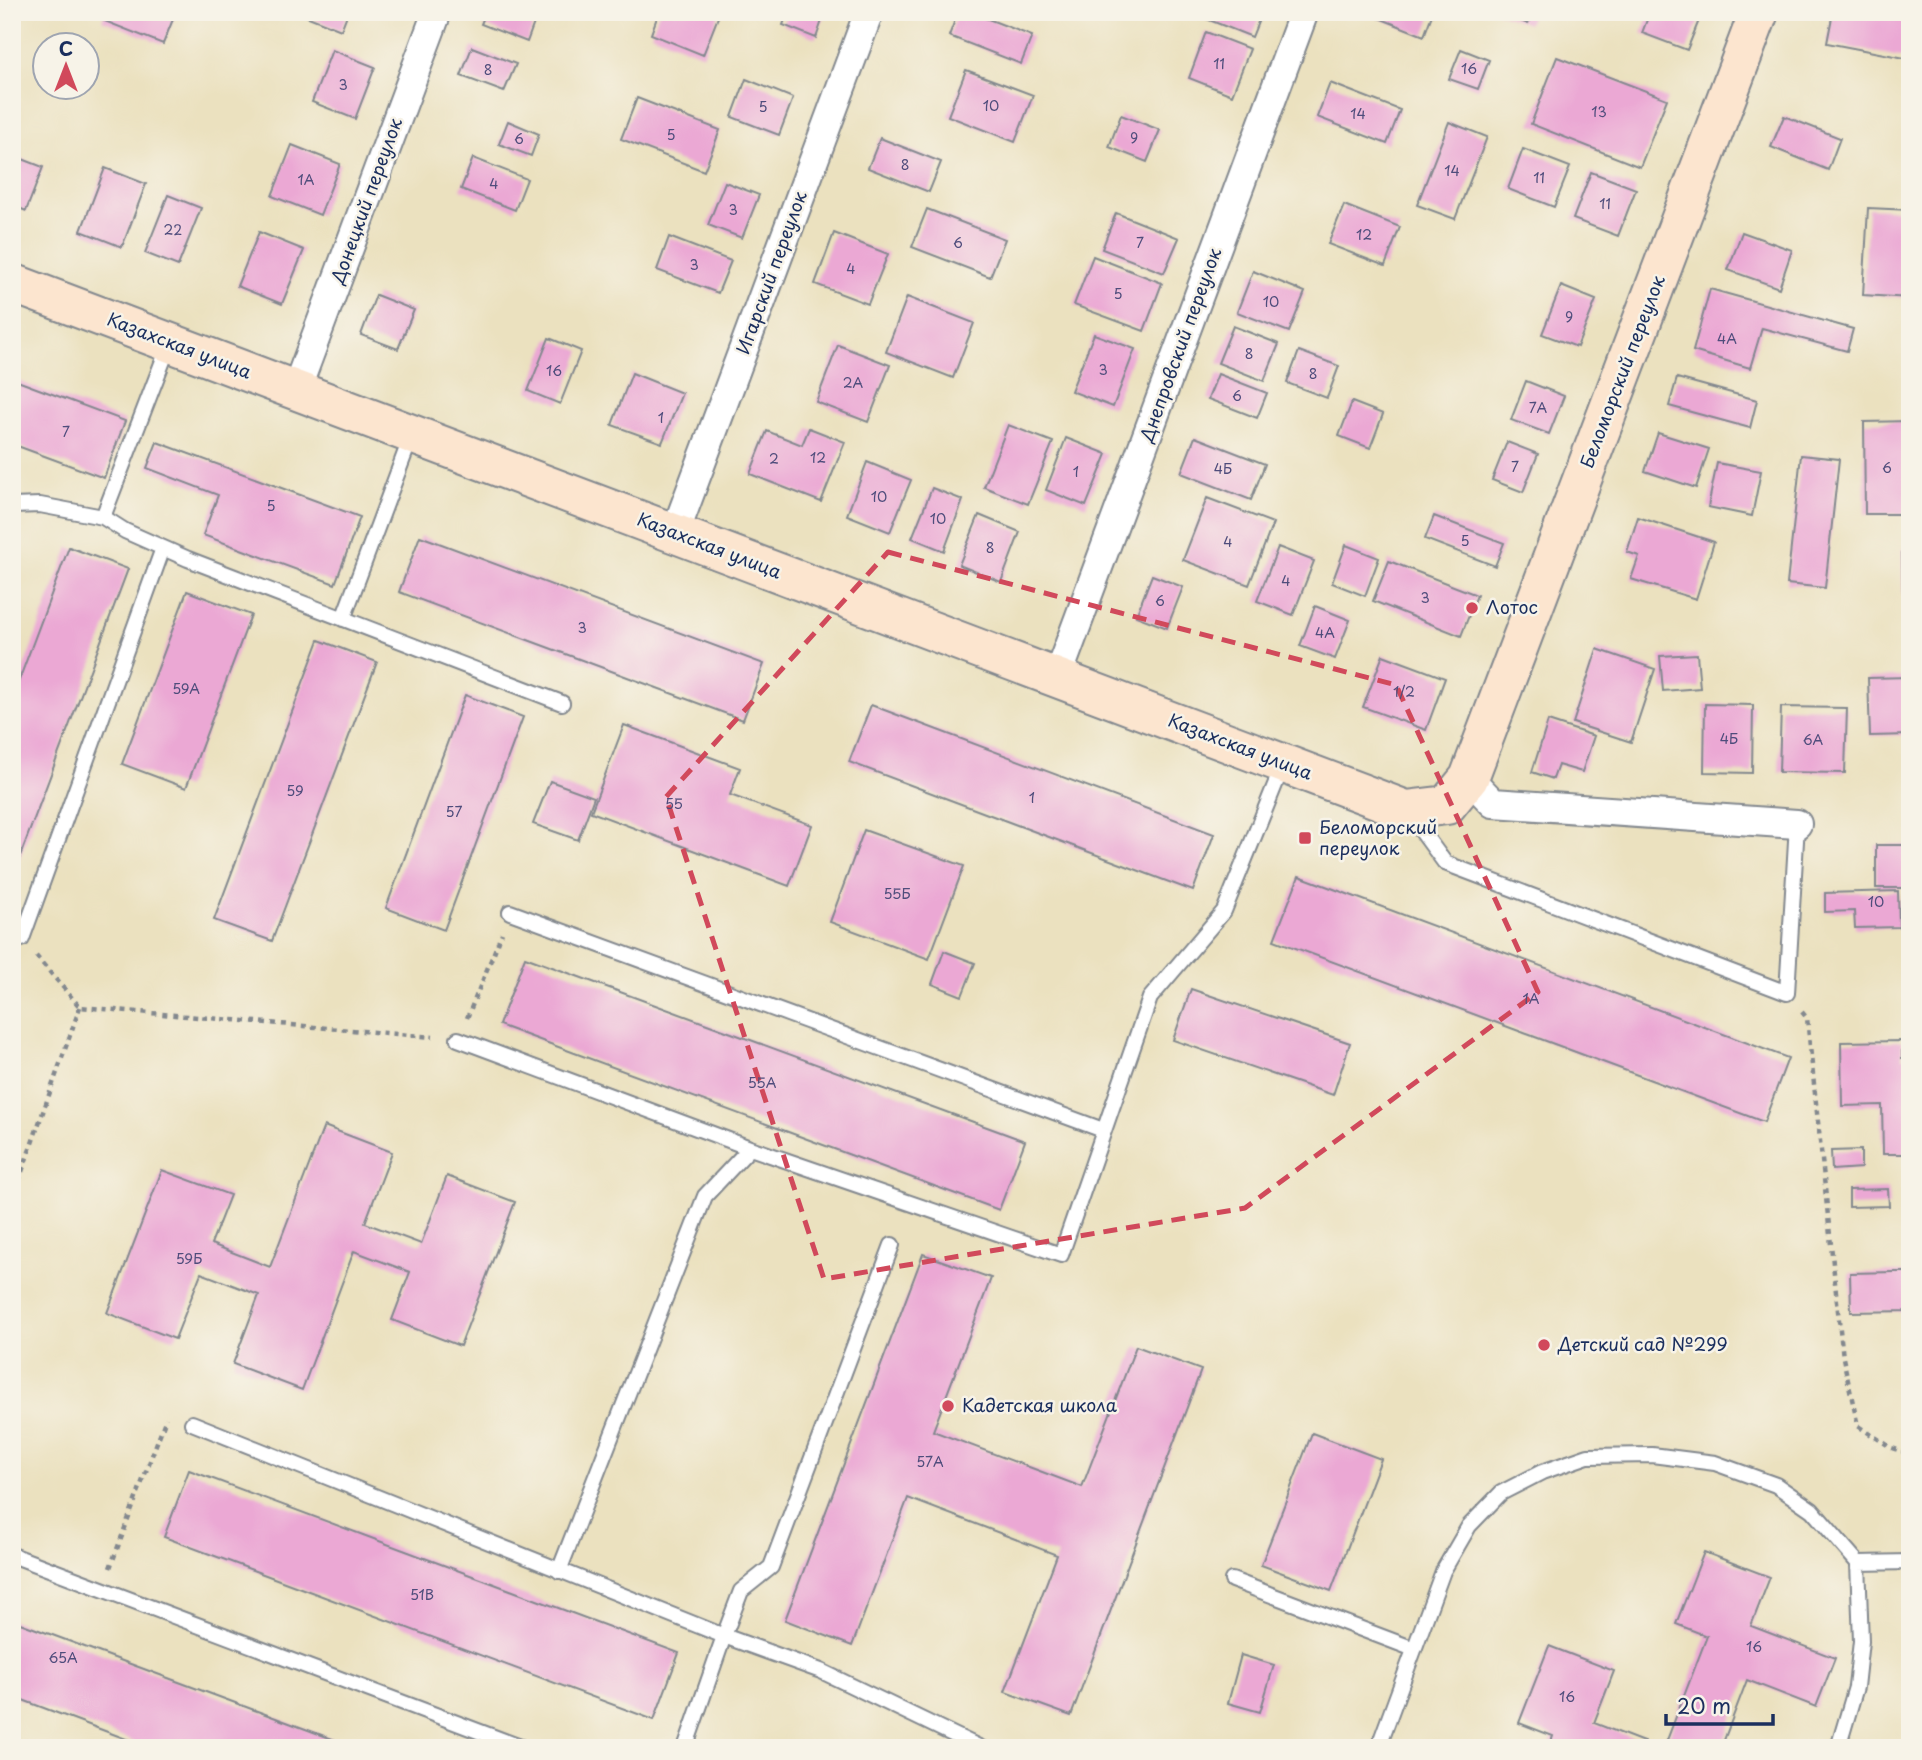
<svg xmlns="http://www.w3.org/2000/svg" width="1922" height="1760" viewBox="0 0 1922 1760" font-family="'Playpen Sans',sans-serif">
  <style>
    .building { fill: #eba8d4 }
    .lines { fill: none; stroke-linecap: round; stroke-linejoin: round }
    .service-casing { stroke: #83888e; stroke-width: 18 }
    .minor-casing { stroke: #83888e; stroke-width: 32 }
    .secondary-casing { stroke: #83888e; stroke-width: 42 }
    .path { stroke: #83888e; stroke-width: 4.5; stroke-dasharray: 5 5; stroke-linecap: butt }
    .service { stroke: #fff; stroke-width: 14 }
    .minor { stroke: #fff; stroke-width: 28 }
    .secondary { stroke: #fce5cf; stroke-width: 38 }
    .marked { fill: none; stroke: #d1495b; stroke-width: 5; stroke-dasharray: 14 9; stroke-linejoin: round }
    .poi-dot { fill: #d1495b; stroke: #f7f3e8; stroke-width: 2.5 }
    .labels { text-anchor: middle; stroke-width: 5; stroke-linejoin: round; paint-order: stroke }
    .number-label { font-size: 14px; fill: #4f4d7c }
    .street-label { font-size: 18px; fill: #1b2f5e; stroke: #f7f3e8 }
    .poi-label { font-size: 18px; fill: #1b2f5e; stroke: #f7f3e8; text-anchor: start }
  </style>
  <rect width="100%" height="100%" fill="#f7f3e8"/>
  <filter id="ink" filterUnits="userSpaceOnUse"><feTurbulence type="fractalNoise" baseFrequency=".0143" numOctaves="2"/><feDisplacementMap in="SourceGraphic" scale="14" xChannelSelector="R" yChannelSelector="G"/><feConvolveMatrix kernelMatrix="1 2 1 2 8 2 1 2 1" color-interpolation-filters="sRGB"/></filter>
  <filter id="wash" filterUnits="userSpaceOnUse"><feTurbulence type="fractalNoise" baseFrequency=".00686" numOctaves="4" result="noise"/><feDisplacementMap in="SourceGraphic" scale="28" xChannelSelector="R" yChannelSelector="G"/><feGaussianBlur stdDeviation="1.57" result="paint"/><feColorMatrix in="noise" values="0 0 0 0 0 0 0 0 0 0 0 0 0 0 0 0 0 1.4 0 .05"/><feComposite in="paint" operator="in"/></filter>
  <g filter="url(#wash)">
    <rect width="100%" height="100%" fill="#ebe1bf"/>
    <g id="blocks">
      <path class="building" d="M105,12H176L163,44L102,20Z
        M296,12H348L341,30Z
        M486,12H538L527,42L481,24Z
        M659,12H720L703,55L651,34Z
        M788,12H825L816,38L783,25Z
        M958,12H970L1032,36L1021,64L949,36Z
        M1189,12H1262L1252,37Z
        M1364,12H1433L1424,36Z
        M1497,12H1533L1528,24Z
        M1650,12L1702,13L1687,50L1642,33Z
        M1833,12H1910V59L1827,43Z
        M1206,32L1250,49L1232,95L1189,78Z
        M472,47L516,64L504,92L461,76Z
        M1461,49L1489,60L1478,89L1449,79Z
        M332,50L375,67L355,119L312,102Z
        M1557,57L1667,99L1640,167L1531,124Z
        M966,70L1033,95L1015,142L948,116Z
        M746,79L793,98L779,135L732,117Z
        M1330,83L1400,110L1387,144L1317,117Z
        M637,98L720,130L704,171L621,139Z
        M1121,115L1160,130L1147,162L1109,147Z
        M1784,116L1840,138L1828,170L1771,147Z
        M508,121L539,134L531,156L499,144Z
        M1449,122L1487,137L1455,219L1417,205Z
        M880,138L941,162L929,192L868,168Z
        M292,145L340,164L320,215L272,196Z
        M1523,149L1570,167L1554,207L1508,189Z
        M12,155L43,167L26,211L12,205Z
        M473,158L527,179L515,210L461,189Z
        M105,168L146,184L122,247L81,231Z
        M1591,172L1636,189L1618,236L1573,219Z
        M725,182L759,195L742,238L708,225Z
        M168,195L201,208L178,266L145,253Z
        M1344,205L1400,227L1385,266L1328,244Z
        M1868,208L1910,210V298L1863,295Z
        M927,209L1005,239L990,277L912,247Z
        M1116,213L1179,238L1164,273L1102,249Z
        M259,232L304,250L282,304L237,286Z
        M1742,232L1792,250L1779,288L1728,270Z
        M834,233L888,254L868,304L815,284Z
        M669,237L731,261L718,293L657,270Z
        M1093,256L1162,283L1144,331L1074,305Z
        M1253,271L1305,292L1289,332L1237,312Z
        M1561,286L1596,300L1577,347L1542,334Z
        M1710,289L1853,329L1847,351L1762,328L1750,368L1693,351Z
        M376,295L414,310L398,349L361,335Z
        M907,297L974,323L953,378L886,352Z
        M1233,326L1279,344L1264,381L1218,363Z
        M1094,334L1135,349L1113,407L1071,391Z
        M549,338L581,351L560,404L528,391Z
        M838,345L890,365L868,422L816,402Z
        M1299,351L1339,366L1327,398L1287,383Z
        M632,373L682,393L662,443L612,425Z
        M1218,374L1267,393L1257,418L1208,399Z
        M1677,378L1757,400L1750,428L1669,406Z
        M12,379L125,421L104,478L12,444Z
        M1526,381L1564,396L1549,434L1511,420Z
        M1352,402L1383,414L1370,448L1339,436Z
        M1910,421V514H1865L1864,422Z
        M1008,425L1053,442L1028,504L984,487Z
        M809,428L845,442L821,502L750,474L767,431L802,445Z
        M1658,433L1709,449L1696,488L1645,471Z
        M1195,437L1265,464L1251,500L1181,473Z
        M1066,438L1107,454L1086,506L1046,490Z
        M157,442L360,517L335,584L203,535L218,495L147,468Z
        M1507,442L1538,454L1523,492L1492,480Z
        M1801,455L1839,459L1825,588L1787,584Z
        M867,462L911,480L890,532L847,515Z
        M1717,463L1761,471L1752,516L1708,507Z
        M932,488L963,500L944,551L912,538Z
        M1207,498L1273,523L1249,585L1183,560Z
        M979,515L1020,532L1001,582L959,565Z
        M1434,516L1504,543L1495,566L1425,539Z
        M1638,517L1714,542L1696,599L1631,579L1639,556L1627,552Z
        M420,536L764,664L743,720L399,592Z
        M1346,545L1379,558L1365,596L1332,583Z
        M69,547L128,569L13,875L12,699Z
        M1278,547L1314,561L1293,615L1257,601Z
        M1902,548H1910V595H1903Z
        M1389,561L1477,595L1461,636L1373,601Z
        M1152,575L1183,587L1167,628L1136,616Z
        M187,591L251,615L186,788L122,764Z
        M1315,606L1350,620L1335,659L1300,646Z
        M319,640L377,662L272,941L214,920Z
        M1597,649L1655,669L1631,742L1573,723Z
        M1697,654L1700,688L1663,691L1660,656Z
        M1383,655L1445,678L1426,730L1363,707Z
        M1910,677V735L1870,736L1868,678Z
        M465,695L523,717L444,930L386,908Z
        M1705,704L1753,705L1752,773L1704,772Z
        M871,705L1214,834L1193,891L849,762Z
        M1781,707L1847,708L1845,773L1779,772Z
        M1548,721L1594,736L1582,772L1558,765L1553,779L1532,772Z
        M624,725L740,768L730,795L812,825L789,886L591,812Z
        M550,781L594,797L578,840L533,824Z
        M864,830L964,866L929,959L830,922Z
        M1876,845H1910V888H1876Z
        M1299,876L1788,1058L1764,1122L1274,940Z
        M1898,891L1899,927L1855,928L1854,911L1825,912V893Z
        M1904,948H1910V977H1904Z
        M944,951L975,963L962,996L932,984Z
        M525,957L1025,1141L999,1210L499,1025Z
        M1191,989L1350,1043L1333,1095L1173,1040Z
        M1902,1041V1058H1910V1154H1883L1882,1105L1842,1106L1841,1042Z
        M324,1126L392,1152L365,1223L421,1244L447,1176L515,1202L460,1346L392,1320L410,1272L354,1251L302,1390L233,1364L259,1295L201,1273L175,1339L107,1313L162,1170L230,1195L211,1244L270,1267Z
        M1861,1150V1168L1832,1170L1831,1151Z
        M1888,1189L1889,1206L1849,1207V1190Z
        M923,1254L991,1278L933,1431L1082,1487L1136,1346L1201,1370L1071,1716L1005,1692L1057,1555L908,1498L852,1646L785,1620Z
        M1895,1272H1910V1311L1851,1312L1850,1273Z
        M1312,1433L1381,1459L1331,1591L1261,1565Z
        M189,1470L679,1653L654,1720L164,1537Z
        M1704,1552L1770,1577L1751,1626L1835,1658L1816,1707L1747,1680L1721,1748H1664L1707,1636L1676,1624Z
        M12,1620L354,1747V1748H150L12,1696Z
        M1549,1646L1614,1671L1594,1723L1659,1748H1549L1553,1736L1519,1723Z
        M1241,1655L1274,1665L1260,1712L1228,1703Z"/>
    </g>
  </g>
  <g filter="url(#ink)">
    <use href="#blocks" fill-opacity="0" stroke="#83888e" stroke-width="2"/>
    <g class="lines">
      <g class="service-casing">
        <path id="service" d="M12,506L40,505L103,517L125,531L188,559L562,703
          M103,517L169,345
          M343,619L411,437
          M1409,814L1445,863L1787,993L1797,824
          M510,912L1103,1130
          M12,938L22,939L163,548
          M458,1039L750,1148L1061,1255L1150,998L1224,911L1283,765
          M892,1245L771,1567L741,1591L724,1636L821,1671L981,1748
          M192,1423L724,1636L685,1748
          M12,1555L523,1748
          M1858,1563L1910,1562
          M559,1571L705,1196L750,1148
          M1232,1580L1414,1649
          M1378,1748L1443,1571L1469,1526L1501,1493L1542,1472L1588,1456L1652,1455L1715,1463L1776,1485L1812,1510L1858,1563L1861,1641L1856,1687L1838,1748"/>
      </g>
      <g class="minor-casing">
        <path id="minor" d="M296,390L437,12
          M675,533L869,12
          M1057,678L1304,12
          M1469,778L1493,803L1797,824"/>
      </g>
      <g class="secondary-casing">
        <path id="secondary" d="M12,283L1406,810L1447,805L1469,778L1759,12"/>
      </g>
      <path class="path" d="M36,956L80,1007L433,1037
        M1802,1012L1807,1018L1843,1358L1858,1426L1892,1448L1910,1454
        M467,1018L502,933
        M12,1200L80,1007
        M110,1568L166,1418"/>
      <use href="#service" class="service"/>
      <use href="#minor" class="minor"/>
      <use href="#secondary" class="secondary"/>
    </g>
  </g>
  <path class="marked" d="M888,552L1396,685L1538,992L1245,1208L824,1279L666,797Z"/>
  <g class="poi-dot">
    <circle cx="1472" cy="608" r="7"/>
    <rect x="1298" y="831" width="14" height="14" rx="3.5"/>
    <circle cx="1544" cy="1345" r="7"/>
    <circle cx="948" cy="1406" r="7"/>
  </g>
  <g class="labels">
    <g class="number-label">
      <text x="1219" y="69">11</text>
      <text x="1469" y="74">16</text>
      <text x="488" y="75">8</text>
      <text x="343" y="90">3</text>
      <text x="991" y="111">10</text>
      <text x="763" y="112">5</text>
      <text x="1599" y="117">13</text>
      <text x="1358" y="119">14</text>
      <text x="671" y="140">5</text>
      <text x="1134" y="143">9</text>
      <text x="519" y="144">6</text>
      <text x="905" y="170">8</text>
      <text x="1452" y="176">14</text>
      <text x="1539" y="183">11</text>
      <text x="306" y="185">1А</text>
      <text x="494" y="189">4</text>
      <text x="1605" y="209">11</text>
      <text x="733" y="215">3</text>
      <text x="173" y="235">22</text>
      <text x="1364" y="240">12</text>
      <text x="958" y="248">6</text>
      <text x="1140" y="248">7</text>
      <text x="694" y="270">3</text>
      <text x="851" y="274">4</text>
      <text x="1118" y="299">5</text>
      <text x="1271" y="307">10</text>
      <text x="1569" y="322">9</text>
      <text x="1727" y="344">4А</text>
      <text x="1249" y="359">8</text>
      <text x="1103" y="375">3</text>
      <text x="554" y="376">16</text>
      <text x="1313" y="379">8</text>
      <text x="853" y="388">2А</text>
      <text x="1237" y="401">6</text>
      <text x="1538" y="413">7А</text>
      <text x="661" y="423">1</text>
      <text x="66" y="437">7</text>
      <text x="818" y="463">12</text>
      <text x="774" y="464">2</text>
      <text x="1515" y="472">7</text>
      <text x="1887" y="473">6</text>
      <text x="1223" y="474">4Б</text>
      <text x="1076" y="477">1</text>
      <text x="879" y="502">10</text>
      <text x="271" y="511">5</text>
      <text x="938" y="524">10</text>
      <text x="1465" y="546">5</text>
      <text x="1228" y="547">4</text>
      <text x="990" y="553">8</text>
      <text x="1286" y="586">4</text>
      <text x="1425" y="603">3</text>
      <text x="1160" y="606">6</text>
      <text x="582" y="633">3</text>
      <text x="1325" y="638">4А</text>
      <text x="186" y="694">59А</text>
      <text x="1404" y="697">1/2</text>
      <text x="1729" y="744">4Б</text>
      <text x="1813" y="745">6А</text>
      <text x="295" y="796">59</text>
      <text x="1032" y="803">1</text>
      <text x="674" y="809">55</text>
      <text x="454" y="817">57</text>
      <text x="897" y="899">55Б</text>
      <text x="1876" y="907">10</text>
      <text x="1531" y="1004">1А</text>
      <text x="762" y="1088">55А</text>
      <text x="189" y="1264">59Б</text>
      <text x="930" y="1467">57А</text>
      <text x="422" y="1600">51В</text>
      <text x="1754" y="1652">16</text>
      <text x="63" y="1663">65А</text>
      <text x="1567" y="1702">16</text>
    </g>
    <g class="street-label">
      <text transform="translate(367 201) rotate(-70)" y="6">Донецкий переулок</text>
      <text transform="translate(772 273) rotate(-70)" y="6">Игарский переулок</text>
      <text transform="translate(1181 345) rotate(-70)" y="6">Днепровский переулок</text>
      <text transform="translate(179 346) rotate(21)" y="6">Казахская улица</text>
      <text transform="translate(1623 372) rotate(-69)" y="6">Беломорский переулок</text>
      <text transform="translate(709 546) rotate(21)" y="6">Казахская улица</text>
      <text transform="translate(1240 747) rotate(21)" y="6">Казахская улица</text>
    </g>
    <g class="poi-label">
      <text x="1486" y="614">Лотос</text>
      <text x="1319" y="834">Беломорский<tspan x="1319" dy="21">переулок</tspan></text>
      <text x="1558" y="1351">Детский сад №299</text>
      <text x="962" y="1412">Кадетская школа</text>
    </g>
  </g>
  <rect width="1922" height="1760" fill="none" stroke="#f7f3e8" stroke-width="42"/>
  <g transform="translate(66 66)"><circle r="33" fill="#f7f3e8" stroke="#9fa5b1" stroke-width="2"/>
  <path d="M0-5L12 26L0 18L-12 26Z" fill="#d1495b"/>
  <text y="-10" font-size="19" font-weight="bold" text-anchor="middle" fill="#1b2f5e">С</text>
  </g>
  <path d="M1666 1714v10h107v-10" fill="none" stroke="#1b2f5e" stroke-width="3.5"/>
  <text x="1677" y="1714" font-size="21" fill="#1b2f5e" stroke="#f7f3e8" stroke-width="5" paint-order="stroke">20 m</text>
</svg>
